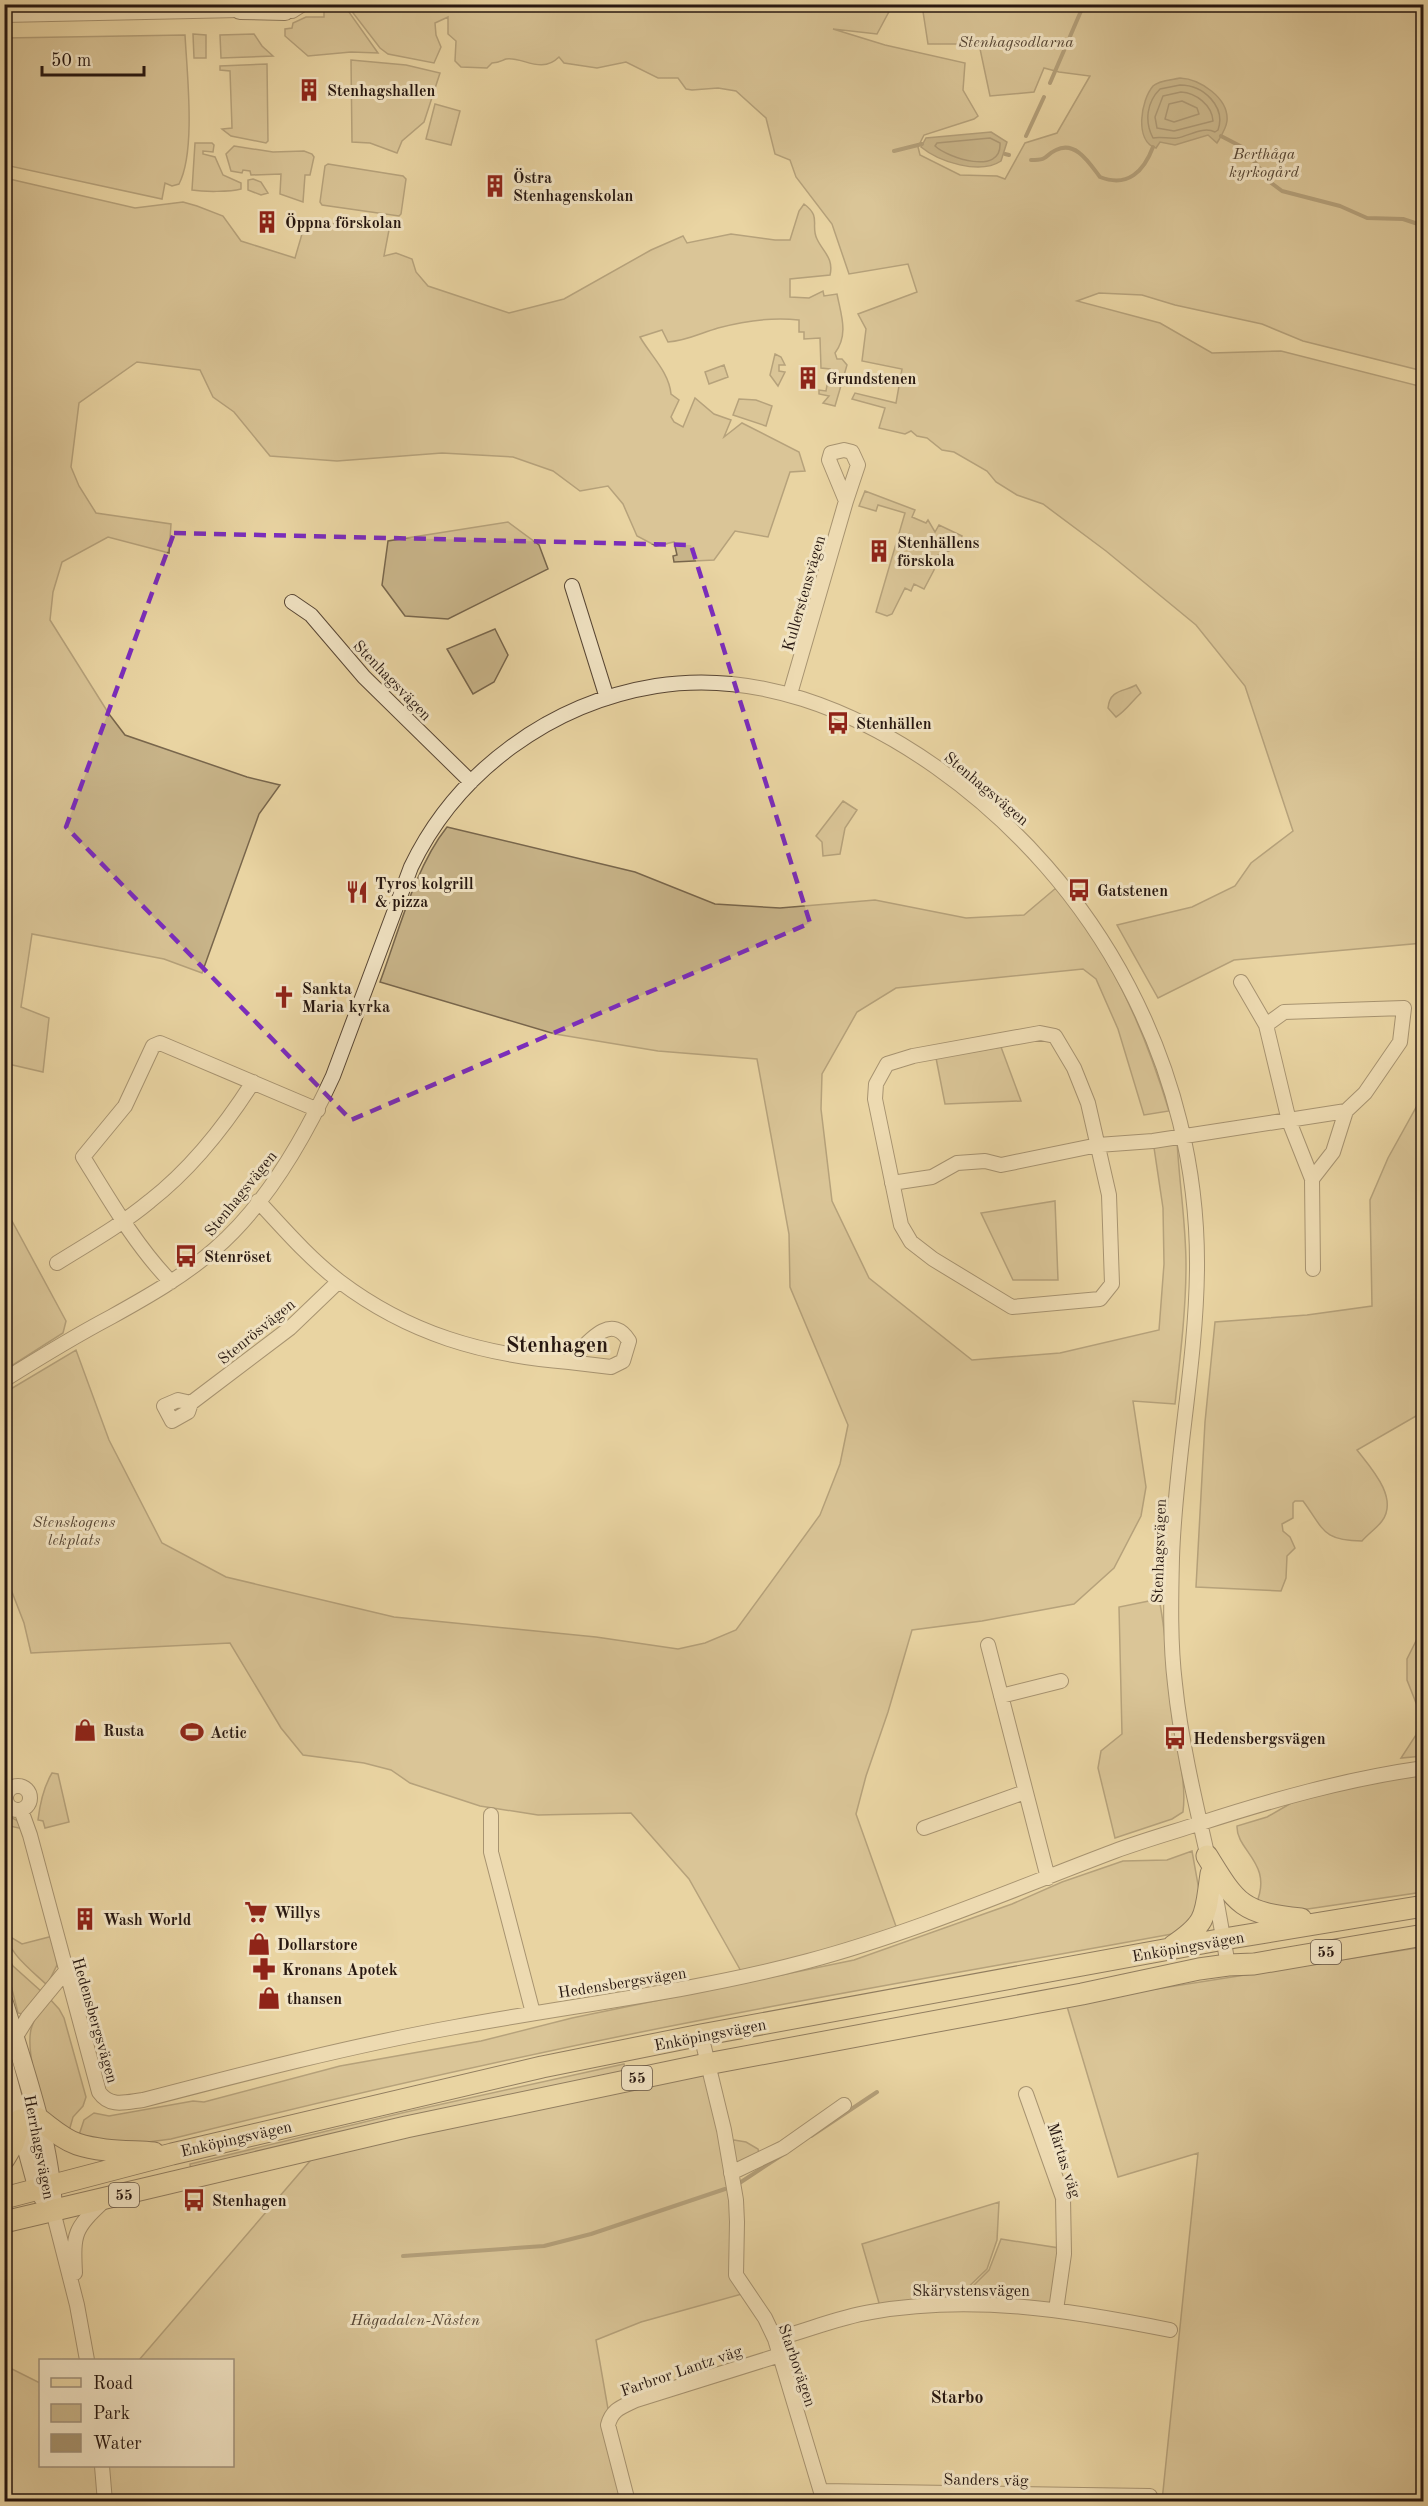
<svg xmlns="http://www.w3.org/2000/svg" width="1428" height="2506" viewBox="0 0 1428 2506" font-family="'Old Standard TT',serif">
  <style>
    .green { fill: #c8b489; stroke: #78664c; stroke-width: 1.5 }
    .water { fill: #a79470; stroke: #74624a; stroke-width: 1.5 }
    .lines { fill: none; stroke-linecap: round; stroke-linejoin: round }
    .shore { stroke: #675640; stroke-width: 1.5 }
    .stream { stroke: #74624a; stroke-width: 4 }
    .street-casing { stroke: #584634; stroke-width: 16 }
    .secondary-casing { stroke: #271710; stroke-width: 20 }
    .primary-casing { stroke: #271710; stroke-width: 23 }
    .street { stroke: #f1e3c3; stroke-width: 14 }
    .secondary { stroke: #f1e3c3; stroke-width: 18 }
    .primary { stroke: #e9d4a2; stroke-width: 21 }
    .marked { fill: none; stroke: #7b2cbf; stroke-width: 4.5; stroke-dasharray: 12 8; stroke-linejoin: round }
    .labels { text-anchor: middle; stroke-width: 6; stroke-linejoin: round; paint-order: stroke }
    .shield { fill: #f1e3c3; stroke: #645446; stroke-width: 1.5 }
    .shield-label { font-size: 15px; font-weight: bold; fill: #271710 }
    .park-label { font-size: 16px; font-style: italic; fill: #574634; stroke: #f1e3c3 }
    .poi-label { font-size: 16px; font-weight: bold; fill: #271710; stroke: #f1e3c3; text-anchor: start }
    .street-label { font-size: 16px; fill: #271710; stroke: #f1e3c3 }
    .neighbourhood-label { font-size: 18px; font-weight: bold; fill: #271710; stroke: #f1e3c3 }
    .district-label { font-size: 22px; font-weight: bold; fill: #271710; stroke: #f1e3c3 }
  </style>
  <rect width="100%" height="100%" fill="#e9d4a2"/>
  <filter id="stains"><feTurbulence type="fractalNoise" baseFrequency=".00333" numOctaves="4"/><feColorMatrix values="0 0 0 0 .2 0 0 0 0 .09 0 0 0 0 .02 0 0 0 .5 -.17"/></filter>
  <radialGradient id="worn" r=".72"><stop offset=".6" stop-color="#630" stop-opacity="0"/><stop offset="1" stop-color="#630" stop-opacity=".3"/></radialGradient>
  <path class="green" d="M377,4L895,5L891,8L877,34L833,29L885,45L965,63L963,90L978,116L974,119L924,135L918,147L920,155L960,175L997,176L1005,179L1025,143L1057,133L1090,76L1059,72L1044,68L1034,92L990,96L979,44H928L922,5H1423V371L1303,341L1262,324L1175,305L1142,295L1099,293L1077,301L1160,323L1212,353L1281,351L1423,387V943L1234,960L1158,998L1117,925L1192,907L1235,886L1251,863L1293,831L1245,686L1196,625L1106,551L1043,504L1017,495L996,482L987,471L954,452L942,450L927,438L917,436L911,431L905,434L879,428L885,408L852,399L855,393L896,403L902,369L862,361L866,329L858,314L917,292L908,264L849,274L832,224L796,177L790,160L775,154L766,118L736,91L718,88L692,90L686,89L678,78H658L626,62L597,68L564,63L559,57C541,75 522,56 506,59C501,61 499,63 492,63L487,68L461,67L455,61L456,41L448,34V17L435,23L436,35L441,47L434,63L388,54L380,48L347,5L372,6Z
    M324,5H344L378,53L351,52L308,56L285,36V29L292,28L293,23L306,17H324Z
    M193,34L206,35V58H194Z
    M254,34L262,46L273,56L221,58L220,35Z
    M185,35C187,73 196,152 179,184L172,186L165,183L162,199L5,165V38Z
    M351,60L406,65L440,73L424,122L402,141L397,153L370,143L352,142Z
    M267,64L268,141L266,143L231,136L222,129L232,128L230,71L220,70V66Z
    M435,104L460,111L451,145L426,139Z
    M195,143H212L214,145L213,152L203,151V154L215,157L223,175L241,183V189C230,192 204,192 192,190Z
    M234,146L273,152L304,151L312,154L314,157L310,175H305L303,202L280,194L281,174L251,175L250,171L243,170L242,173L231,171L226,154Z
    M328,164L403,176L406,179L401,214L399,216L322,205L320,202L325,166Z
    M5,178L135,208L183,202L197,206L223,216L241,241L295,258L304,227L309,221L389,230L384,256L396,253L412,259L416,272L428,286L509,313L564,299L651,250L683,236L687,243L731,234L775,240H790L799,211L804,204C822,217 810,225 817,239C823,252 834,258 830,275L790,279V297L809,298L823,291L824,296L837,294C841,315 849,334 835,353L837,359H842L847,365L835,406L823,403L829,396L819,394V390L826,391L830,369L821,368L820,338L804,339V332H799V320C772,317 744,321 718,328C701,333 686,341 668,342L662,330L640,337C651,356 669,372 671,394L679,400L671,417L674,422L683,427L695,398L714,414L731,420L724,437L742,423L799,452L805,471L790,472L768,537L735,531L714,560L674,562L673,556L677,555L674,542L656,546L637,536L623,504L608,486L580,491L553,471L513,457L442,453L337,461L270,456L234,412L213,397L200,370L137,362L79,403L71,467L79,486L96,513L171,524L169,553L108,537L62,562L53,592L50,620L109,714L125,735L247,777L280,785L259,814L202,973L164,959L32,934L21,1007L49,1018L43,1072L8,1064L5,1076Z
    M253,179L261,182L268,193L261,195L248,190V180Z
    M775,354L781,357L785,365H779V371L785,372L778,386L770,375Z
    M724,365L728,377L709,384L705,372Z
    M739,399L756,400L772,406L766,426L733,415Z
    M865,491L915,510L912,517L926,523L928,520L935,532L939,525L962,536L959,547L936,556L934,570L924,589L914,584L911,591L905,588L892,614L887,616L876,612L905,513L878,505L876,511L859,506Z
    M508,522L539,545L548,569L448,619L405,616L382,585L388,541Z
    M495,629L508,655L494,682L473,694L447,649Z
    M1136,685L1141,693C1132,701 1126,711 1116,717L1108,708C1110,689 1124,692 1136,685Z
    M843,801L857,810L845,828L840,854L823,856L822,842L816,836Z
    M447,827L635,872L715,904L780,908L875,900L966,918L1024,915L1056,888C1066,901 1078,915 1087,929C1124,983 1150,1048 1169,1111L1144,1115L1118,1029L1096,979L1083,969L896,988L857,1012L822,1074L821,1109L832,1201L869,1278L972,1360L1060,1353L1159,1330L1164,1264L1163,1208L1153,1141L1177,1140C1179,1182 1186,1223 1186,1265C1186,1311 1180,1358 1175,1404L1133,1401L1146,1487L1141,1516L1114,1568L1074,1604L982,1621L912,1630L888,1712L866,1776L856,1814L898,1932L742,1973L689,1879L631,1813L538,1815L480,1806L410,1783L391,1770L364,1763L303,1755L281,1728L230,1643L31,1653L24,1623L5,1574L4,1393L76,1350L109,1440L162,1543L226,1577L394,1617L596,1637L678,1649L705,1643L736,1630L820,1515L840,1464L848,1425L790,1287L789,1234L757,1059L658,1051L555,1034L380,982C398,934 415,867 447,827Z
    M1001,1047L1021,1101L945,1104L936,1058Z
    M1423,1095V1412L1357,1450C1371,1468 1399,1498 1382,1521C1377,1528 1368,1534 1362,1541C1322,1541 1324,1529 1303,1501H1295L1293,1503V1518L1282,1524L1283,1531L1290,1537L1295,1548L1287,1556L1286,1578L1281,1591L1196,1587L1205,1422L1215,1322L1307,1315L1372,1306L1370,1200L1388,1158Z
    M1055,1201L1058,1280H1013L981,1213Z
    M5,1208L66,1321L63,1333L5,1370Z
    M1159,1599C1167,1637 1168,1676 1172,1715C1176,1747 1187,1780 1183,1812L1172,1819L1115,1838L1098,1768L1101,1751L1122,1734L1119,1607Z
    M1423,1632V1756L1401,1758L1416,1735L1420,1713L1407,1680V1659L1419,1635Z
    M52,1773L58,1774L69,1822L45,1828L43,1821L38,1820C40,1803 43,1788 52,1773Z
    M1423,1775V1892L1294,1911L1256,1904C1274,1863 1236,1851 1237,1826L1267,1817L1293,1802L1379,1780Z
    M5,1814L18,1821L23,1829L5,1825Z
    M1192,1851L1199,1890L1197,1916L1172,1934C1019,1962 865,1988 712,2018C531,2053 350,2094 171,2139L141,2143L78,2138L84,2120L94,2113L109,2116L193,2101L204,2102L340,2066L481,2041L572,2018L854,1960L1012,1904L1062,1882L1123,1861L1167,1860Z
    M4,1927L12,1938L22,1944L53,1936L57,1965L47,1985C31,1970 5,1951 4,1927Z
    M1423,1947V2501H1162L1198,2153L1118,2177L1066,2003Z
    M4,1952L13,1966L42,1992L22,2014L18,2013L17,2009L5,1962Z
    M49,1998L59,2009L64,2018L86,2097L83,2106L73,2117L69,2131C63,2127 54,2123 50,2118C38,2102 25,2045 32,2026C35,2016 43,2007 49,1998Z
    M624,2064L626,2073L191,2172L190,2164L406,2112Z
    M709,2072L732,2174L742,2294L641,2322L596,2340L624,2501H5L4,2365L40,2383V2466H232V2360H139L316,2154Z
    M734,2140L746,2142L758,2149L759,2153L734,2168L729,2144Z
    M999,2202L997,2240L987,2269L951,2304L881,2310L862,2244Z
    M1001,2239L1059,2248L1053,2306L959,2300L989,2270Z"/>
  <path class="water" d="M1180,78C1200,79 1229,98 1227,121C1226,129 1221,136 1217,143L1208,135L1175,145L1160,142L1156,148C1134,141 1141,100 1153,86C1159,80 1172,80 1180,78Z
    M991,132L1007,142L1001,161C980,175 939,162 921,147L926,138Z"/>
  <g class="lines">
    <path class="shore" d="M1180,85C1204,85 1226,107 1218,130L1215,132C1203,126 1189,136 1177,138C1168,139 1161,136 1153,138C1144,121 1147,102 1160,89Z
      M1181,92C1196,93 1212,105 1213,121L1174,131L1157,128L1155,117L1163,96Z
      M1182,101L1197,108L1199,114L1174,122L1165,119L1169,104Z
      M990,138L1000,143C1002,176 948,158 935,146L937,143Z"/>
    <path class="stream" d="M1050,83L1084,4
      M1026,136L1044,97
      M1221,136L1244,148L1270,182L1282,191L1340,206L1367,218L1403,219L1424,226
      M894,151L922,144
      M1005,154L1009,155
      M1031,160C1050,160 1043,156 1056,150C1076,140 1090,164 1100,177C1128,188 1144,171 1153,147
      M811,2136L877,2092
      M738,2184L782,2155
      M403,2256L544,2246L591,2234L725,2189"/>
    <g class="street-casing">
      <path id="street" d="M285,11H292L303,4
        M4,15L240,10L246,4
        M572,586L607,698
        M292,602L311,615L364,677L471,782
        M790,694L846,501L829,460L831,453L844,450L852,452L858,465L846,501
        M1241,982L1266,1025
        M1040,1033L1055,1036L1074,1068L1088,1103L1109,1195L1112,1284L1100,1299L1012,1307L933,1259L911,1242L901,1225L875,1099L876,1084L887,1064L913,1056Z
        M1312,1179L1333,1152L1346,1111
        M892,1183L932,1177L957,1163L985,1161L1001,1165L1098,1145L1153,1141L1346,1111L1365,1093L1400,1042L1404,1008L1284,1012L1266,1025L1289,1121L1312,1179L1313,1269
        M258,1201C284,1229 309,1258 339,1281C409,1334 483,1355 569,1362C585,1346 610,1310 629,1341L623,1361L611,1367L569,1362
        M57,1263C89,1243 121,1225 150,1201C191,1169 225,1126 253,1082
        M171,1282C136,1246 109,1199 83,1157L125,1106L153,1046L160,1043L318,1110
        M4,1380C39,1358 75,1336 111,1317C147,1297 184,1276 215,1249C266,1205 305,1137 333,1076L411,867C457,771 551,703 656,686C756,670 855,710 936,767C1099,882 1199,1069 1197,1269C1196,1366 1175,1461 1172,1558C1171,1599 1170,1643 1175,1684C1181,1743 1196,1805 1209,1862
        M191,1403L188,1412L172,1421L164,1406L178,1400L191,1403L290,1328L339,1281
        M988,1645L1048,1878
        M1001,1696L1061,1681
        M6 1798a12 12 0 1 1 24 0a12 12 0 1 1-24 0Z
        M21,1810L30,1835L99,2092C110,2108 126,2102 143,2100C246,2073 350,2046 455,2027C573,2005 692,1992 808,1961C913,1933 1014,1889 1115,1851C1142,1841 1170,1833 1198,1824C1272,1800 1346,1779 1424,1768
        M491,1815V1852L533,2013
        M924,1828L1025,1792
        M1214,1887L1228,1965
        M701,2035L724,2130L736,2200L737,2222L736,2275L765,2318L775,2339L824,2502
        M15,2038L28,2017L65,1972
        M1026,2094L1063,2198L1064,2254L1056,2310
        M731,2173L783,2148L844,2105
        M53,2211L77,2305L87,2360
        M75,2273C73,2233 74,2229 104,2201
        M775,2339C806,2331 839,2317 871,2312C972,2294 1071,2310 1170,2330
        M102,2466L105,2502
        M821,2491L1150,2496
        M628,2502L608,2425C612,2409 622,2407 636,2400L780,2355"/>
    </g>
    <g class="secondary-casing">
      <path id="secondary" d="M240,10L285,11
        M4,2003C24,2068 51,2143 53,2211
        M4,2065L38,2190L45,2200"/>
    </g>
    <g class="primary-casing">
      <path id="primary" d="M1207,1856C1237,1905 1242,1913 1301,1919
        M1173,1946C1209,1922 1205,1914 1211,1874
        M37,2118C50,2127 62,2139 77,2144C101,2152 129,2151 154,2153
        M4,2159L13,2144L20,2120
        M4,2198L172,2154L542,2067L701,2035L1224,1939L1424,1906
        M4,2222L406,2127L707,2064L1082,1994L1199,1969L1228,1965L1254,1964L1424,1935"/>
    </g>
    <use href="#street" class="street"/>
    <use href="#secondary" class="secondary"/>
    <use href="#primary" class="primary"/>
  </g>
  <path d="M0 0H1428V2506H0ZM174,533L691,545L810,923L351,1120L66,827Z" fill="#e9d4a2" fill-opacity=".55" fill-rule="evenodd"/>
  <path class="marked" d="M174,533L691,545L810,923L351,1120L66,827Z"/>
  <defs>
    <g id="building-bare" transform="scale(1.8)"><path d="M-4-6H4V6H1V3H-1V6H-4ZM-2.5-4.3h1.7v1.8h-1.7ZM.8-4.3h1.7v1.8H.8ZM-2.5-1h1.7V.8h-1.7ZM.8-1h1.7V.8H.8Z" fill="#8f2418" stroke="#f1e3c3" stroke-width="2.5" paint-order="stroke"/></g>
    <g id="bus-bare" transform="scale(1.8)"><path d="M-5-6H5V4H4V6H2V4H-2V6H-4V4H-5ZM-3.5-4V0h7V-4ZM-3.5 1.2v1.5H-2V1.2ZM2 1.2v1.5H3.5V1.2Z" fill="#8f2418" stroke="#f1e3c3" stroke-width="2.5" paint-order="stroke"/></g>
    <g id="restaurant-bare" transform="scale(1.8)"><path d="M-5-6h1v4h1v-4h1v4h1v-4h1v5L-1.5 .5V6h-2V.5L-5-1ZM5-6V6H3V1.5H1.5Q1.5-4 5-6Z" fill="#8f2418" stroke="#f1e3c3" stroke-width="2.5" paint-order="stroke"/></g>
    <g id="church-bare" transform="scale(1.8)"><path d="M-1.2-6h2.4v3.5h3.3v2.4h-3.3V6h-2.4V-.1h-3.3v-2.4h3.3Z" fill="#8f2418" stroke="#f1e3c3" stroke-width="2.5" paint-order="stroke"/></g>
    <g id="shop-bare" transform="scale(1.8)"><path d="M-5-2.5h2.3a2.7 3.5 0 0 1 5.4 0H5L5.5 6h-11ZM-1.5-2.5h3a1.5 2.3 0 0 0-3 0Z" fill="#8f2418" stroke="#f1e3c3" stroke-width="2.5" paint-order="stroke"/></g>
    <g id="stadium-bare" transform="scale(1.8)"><path d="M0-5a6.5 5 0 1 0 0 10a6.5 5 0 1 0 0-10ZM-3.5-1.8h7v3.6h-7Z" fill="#8f2418" stroke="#f1e3c3" stroke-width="2.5" paint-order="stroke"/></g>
    <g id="supermarket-bare" transform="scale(1.8)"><path d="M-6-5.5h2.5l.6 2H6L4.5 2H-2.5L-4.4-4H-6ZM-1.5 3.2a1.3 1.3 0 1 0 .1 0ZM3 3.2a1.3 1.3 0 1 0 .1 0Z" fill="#8f2418" stroke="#f1e3c3" stroke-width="2.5" paint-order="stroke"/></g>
    <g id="pharmacy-bare" transform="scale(1.8)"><path d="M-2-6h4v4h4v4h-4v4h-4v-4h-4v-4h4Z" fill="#8f2418" stroke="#f1e3c3" stroke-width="2.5" paint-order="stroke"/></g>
  </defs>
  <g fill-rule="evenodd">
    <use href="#building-bare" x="309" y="90"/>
    <use href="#building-bare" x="495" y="186"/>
    <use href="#building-bare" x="267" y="222"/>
    <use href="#building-bare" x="808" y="378"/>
    <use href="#building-bare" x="879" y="551"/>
    <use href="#bus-bare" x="838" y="723"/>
    <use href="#bus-bare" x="1079" y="890"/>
    <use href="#restaurant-bare" x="357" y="892"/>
    <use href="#church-bare" x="284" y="997"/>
    <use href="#bus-bare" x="186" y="1256"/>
    <use href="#shop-bare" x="85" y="1730"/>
    <use href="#stadium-bare" x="192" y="1732"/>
    <use href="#bus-bare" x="1175" y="1738"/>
    <use href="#supermarket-bare" x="256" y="1912"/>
    <use href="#building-bare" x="85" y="1919"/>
    <use href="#shop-bare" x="259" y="1944"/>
    <use href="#pharmacy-bare" x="264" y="1969"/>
    <use href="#shop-bare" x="269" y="1998"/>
    <use href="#bus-bare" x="194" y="2200"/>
  </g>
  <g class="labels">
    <g class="shield">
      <rect x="1311" y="1940" width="30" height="24" rx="4.5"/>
      <rect x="622" y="2066" width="30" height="24" rx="4.5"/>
      <rect x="109" y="2183" width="30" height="24" rx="4.5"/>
    </g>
    <g class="shield-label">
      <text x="1326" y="1957">55</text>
      <text x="637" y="2083">55</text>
      <text x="124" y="2200">55</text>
    </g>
    <g class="park-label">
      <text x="1016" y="47">Stenhagsodlarna</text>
      <text x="1264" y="159">Berthåga<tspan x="1264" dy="18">kyrkogård</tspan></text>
      <text x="74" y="1527">Stenskogens<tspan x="74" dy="18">lekplats</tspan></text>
      <text x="415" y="2325">Hågadalen-Nåsten</text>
    </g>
    <g class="poi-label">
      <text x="327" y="96">Stenhagshallen</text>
      <text x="513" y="183">Östra<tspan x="513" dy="18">Stenhagenskolan</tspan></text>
      <text x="285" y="228">Öppna förskolan</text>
      <text x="826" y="384">Grundstenen</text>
      <text x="897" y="548">Stenhällens<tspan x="897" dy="18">förskola</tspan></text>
      <text x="856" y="729">Stenhällen</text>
      <text x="375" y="889">Tyros kolgrill<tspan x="375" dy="18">&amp; pizza</tspan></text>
      <text x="1097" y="896">Gatstenen</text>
      <text x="302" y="994">Sankta<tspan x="302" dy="18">Maria kyrka</tspan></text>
      <text x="204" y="1262">Stenröset</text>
      <text x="103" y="1736">Rusta</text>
      <text x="210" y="1738">Actic</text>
      <text x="1193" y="1744">Hedensbergsvägen</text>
      <text x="274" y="1918">Willys</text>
      <text x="103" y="1925">Wash World</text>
      <text x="277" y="1950">Dollarstore</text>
      <text x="282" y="1975">Kronans Apotek</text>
      <text x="287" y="2004">thansen</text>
      <text x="212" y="2206">Stenhagen</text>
    </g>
    <g class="street-label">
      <text transform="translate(803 593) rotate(-74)" y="6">Kullerstensvägen</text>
      <text transform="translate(393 680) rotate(46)" y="6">Stenhagsvägen</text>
      <text transform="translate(987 788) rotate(40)" y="6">Stenhagsvägen</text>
      <text transform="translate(240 1193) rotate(-51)" y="6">Stenhagsvägen</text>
      <text transform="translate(256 1331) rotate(-39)" y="6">Stenrösvägen</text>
      <text transform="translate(1158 1551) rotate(-88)" y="6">Stenhagsvägen</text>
      <text transform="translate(1188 1946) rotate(-10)" y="6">Enköpingsvägen</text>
      <text transform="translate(622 1982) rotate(-9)" y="6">Hedensbergsvägen</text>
      <text transform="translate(96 2020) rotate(74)" y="6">Hedensbergsvägen</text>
      <text transform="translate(710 2034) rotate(-11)" y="6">Enköpingsvägen</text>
      <text transform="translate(236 2138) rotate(-13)" y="6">Enköpingsvägen</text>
      <text transform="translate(40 2147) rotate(79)" y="6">Herrhagsvägen</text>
      <text transform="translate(1065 2160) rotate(72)" y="6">Märtas väg</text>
      <text x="971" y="2296">Skärvstensvägen</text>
      <text transform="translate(798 2365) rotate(71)" y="6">Starbovägen</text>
      <text transform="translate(681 2370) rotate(-19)" y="6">Farbror Lantz väg</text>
      <text transform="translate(986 2479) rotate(1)" y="6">Sanders väg</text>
    </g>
    <g class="neighbourhood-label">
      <text x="957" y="2403">Starbo</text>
    </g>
    <g class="district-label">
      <text x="557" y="1352">Stenhagen</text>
    </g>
  </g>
  <rect width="1428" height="2506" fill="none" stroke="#e9d4a2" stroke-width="24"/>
  <rect x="6" y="6" width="1416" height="2494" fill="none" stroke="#271710" stroke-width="3"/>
  <rect x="12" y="12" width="1404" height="2482" fill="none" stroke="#271710" stroke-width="1.5"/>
  <rect x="39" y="2359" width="195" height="108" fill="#f1e3c3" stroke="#a0917b" stroke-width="1.5"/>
  <rect x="51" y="2378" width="30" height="9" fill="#e9d4a2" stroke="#a0917b" stroke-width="1.5"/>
  <text x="93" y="2389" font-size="18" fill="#271710">Road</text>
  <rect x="51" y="2404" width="30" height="18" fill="#c8b489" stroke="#a0917b" stroke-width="1.5"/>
  <text x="93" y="2419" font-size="18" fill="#271710">Park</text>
  <rect x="51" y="2434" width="30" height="18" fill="#a79470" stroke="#a0917b" stroke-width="1.5"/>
  <text x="93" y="2449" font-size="18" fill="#271710">Water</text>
  <path d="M42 66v9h102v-9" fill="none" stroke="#271710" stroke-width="3"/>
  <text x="51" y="66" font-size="18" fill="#271710" stroke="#f1e3c3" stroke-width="4.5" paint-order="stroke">50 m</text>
  <rect width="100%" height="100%" filter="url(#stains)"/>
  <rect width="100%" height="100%" fill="url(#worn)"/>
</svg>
